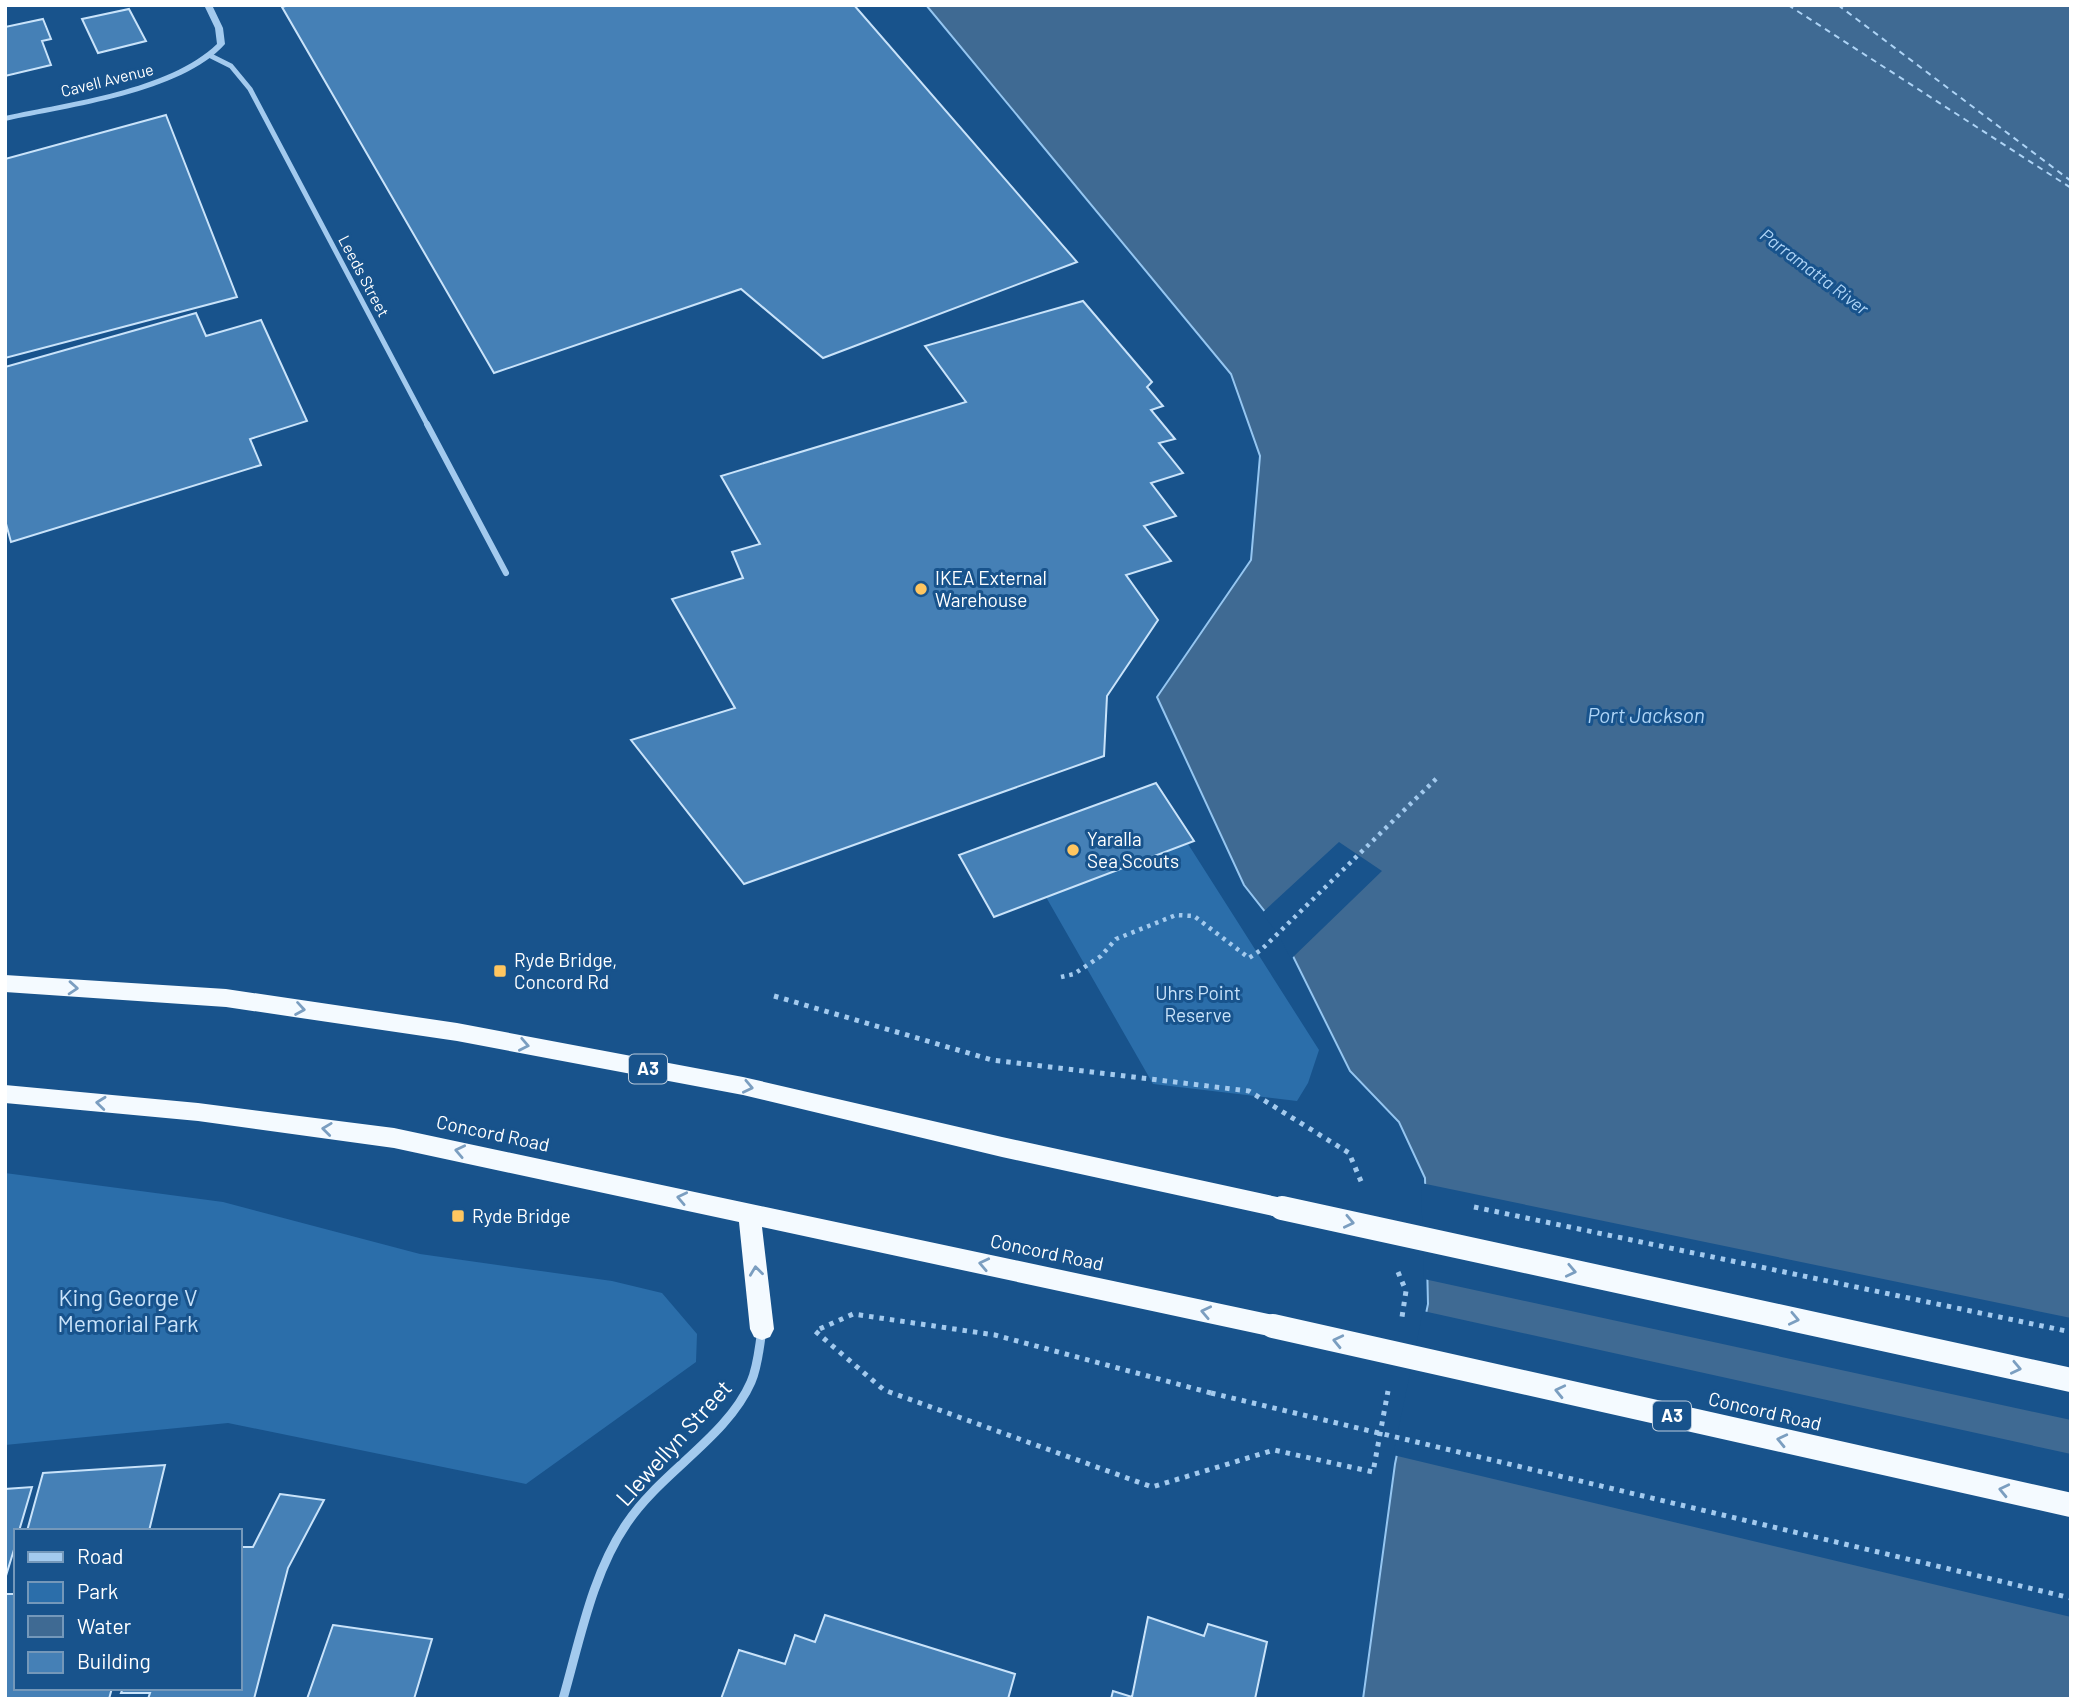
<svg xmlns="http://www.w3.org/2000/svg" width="2076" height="1704" viewBox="0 0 2076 1704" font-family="Barlow,sans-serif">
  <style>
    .green { fill: #2b6eaa }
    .water { fill: #3f6a93; stroke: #95c6f1; stroke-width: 2 }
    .pier { fill: #18538c }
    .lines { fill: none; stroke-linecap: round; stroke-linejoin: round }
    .ferry { stroke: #aed4f6; stroke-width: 2; stroke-dasharray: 6 5; stroke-linecap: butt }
    .building { fill: #4580b6; stroke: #c9e3fa; stroke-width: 2 }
    .path-far1 { stroke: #a3caee; stroke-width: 4.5; stroke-dasharray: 3.5 5; stroke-linecap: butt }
    .path { stroke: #a3caee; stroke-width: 5; stroke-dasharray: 4.5 6; stroke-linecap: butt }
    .minor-far2 { stroke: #a3caee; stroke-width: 5 }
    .minor-far1 { stroke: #a3caee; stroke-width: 6 }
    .minor { stroke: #a3caee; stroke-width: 9 }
    .tertiary { fill: #a3caee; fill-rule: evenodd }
    .trunk { fill: #f4faff; fill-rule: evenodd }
    .path-bridge { stroke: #a3caee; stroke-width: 5; stroke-dasharray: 4.5 6; stroke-linecap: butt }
    .trunk-bridge { stroke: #f4faff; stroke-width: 24 }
    .oneway { stroke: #7b9ec0 }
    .poi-dot { fill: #ffc660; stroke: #18538c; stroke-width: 2.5 }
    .labels { text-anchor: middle; stroke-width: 6; stroke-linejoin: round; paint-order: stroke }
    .far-street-label { font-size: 16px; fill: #fff; stroke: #18538c }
    .far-water-label { font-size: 18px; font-style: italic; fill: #aed4f6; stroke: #18538c }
    .shield { fill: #18538c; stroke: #bacbdc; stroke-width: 2 }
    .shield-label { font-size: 18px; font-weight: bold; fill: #fff }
    .poi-label { font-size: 19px; fill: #fff; stroke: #18538c; text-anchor: start }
    .park-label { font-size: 19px; fill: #c9e3fa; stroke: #18538c }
    .street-label { font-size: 19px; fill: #fff; stroke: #18538c }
    .water-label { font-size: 21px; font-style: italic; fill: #aed4f6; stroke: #18538c }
    .near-park-label { font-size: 23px; fill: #c9e3fa; stroke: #18538c }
    .near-street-label { font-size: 23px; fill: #fff; stroke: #18538c }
  </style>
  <rect width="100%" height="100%" fill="#18538c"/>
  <path class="green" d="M1188,844L1319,1050L1308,1083L1297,1101L1153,1084L1046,897Z
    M5,1173L223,1202L420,1254L612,1281L662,1293L697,1334L696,1362L526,1484L228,1423L5,1445Z"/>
  <path class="water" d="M926,5H2071V1699H1363L1395,1464L1428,1304L1425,1178L1399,1122L1350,1071L1281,932L1244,885L1157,697L1251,560L1260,456L1231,374Z"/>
  <path class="pier" d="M1339,842L1382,871L1291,959L1278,934L1262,913Z
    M1421,1183L2071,1318V1420L1424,1279Z
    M1423,1311L2071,1454V1617L1393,1455Z"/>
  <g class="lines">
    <path class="ferry" d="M1788,5L2071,188
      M1838,5L2071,181"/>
  </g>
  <path class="building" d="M289,5H854L1077,262L823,358L741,289L494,373L282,7Z
    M129,9L146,41L98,53L82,19Z
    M43,19L51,39L42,41L51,65L5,76V27Z
    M166,115L237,297L5,358V159Z
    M1083,301L1152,382L1147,387L1163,406L1151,410L1175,439L1159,443L1183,473L1151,483L1176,516L1144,526L1171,561L1126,575L1158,620L1107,696L1104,756L744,884L631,740L735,708L672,599L743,578L732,552L760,544L721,476L966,402L925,346Z
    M196,313L206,336L261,320L307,421L250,439L261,465L11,542L5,520V367Z
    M1156,783L1194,841L994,917L959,855Z
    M165,1465L149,1531H27L43,1473Z
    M32,1487L19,1531H16V1543L5,1579V1489Z
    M280,1494L324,1500L288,1568L254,1699H148L150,1693H121L123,1688H240V1547H253Z
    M5,1594H16V1688H112L109,1699H5Z
    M825,1615L1015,1674L1008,1699H721L739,1650L785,1664L795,1635L815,1642Z
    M1148,1617L1204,1636L1208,1624L1267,1642L1255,1699H1111L1113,1691L1132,1697Z
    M333,1625L432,1639L414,1699H307Z"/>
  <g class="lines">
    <path class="path-far1" d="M1061,977L1074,974L1101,956L1116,939L1176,915L1194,916L1249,958L1261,950L1439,776"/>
    <path class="path" d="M774,996L992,1060L1249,1091L1349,1153L1363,1186
      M1398,1272L1406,1291L1402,1317
      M1211,1393L995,1335L853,1314L815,1331L884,1390L1152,1487L1274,1450L1373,1472L1388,1391"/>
    <path class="minor-far2" d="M211,56L231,66L250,89L428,426"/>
    <path class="minor-far1" d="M427,424L506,573"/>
    <path class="minor" d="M563,1699C580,1640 592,1574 627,1523C661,1472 727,1437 751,1382C758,1366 759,1348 762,1330"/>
    <path class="tertiary" d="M204,5H212L223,28L225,44C182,93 68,107 5,121V116C69,102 169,90 217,44L215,28Z"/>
    <path class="trunk" d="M5,975L226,989L457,1023L743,1077L1002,1137L1282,1198L1290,1201L1293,1208L1290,1215L1282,1218L1002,1157L743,1095L457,1041L226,1007L5,992Z
      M5,1085L198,1103L394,1128L1273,1315L1281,1318L1285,1326L1281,1334L1273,1337L762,1227L774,1329L770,1337L762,1340L754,1337L750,1329L739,1222L394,1148L198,1121L5,1103Z"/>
    <path class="path-bridge" d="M1474,1207L2071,1332
      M1211,1393L2071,1598"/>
    <path class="trunk-bridge" d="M1282,1208L2071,1380
      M1273,1326L2071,1505"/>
  </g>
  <defs><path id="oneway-chevron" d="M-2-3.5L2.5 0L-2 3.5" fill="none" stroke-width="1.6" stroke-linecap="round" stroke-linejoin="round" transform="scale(1.75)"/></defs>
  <g class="oneway">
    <use href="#oneway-chevron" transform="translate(73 988) rotate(4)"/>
    <use href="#oneway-chevron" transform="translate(300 1009) rotate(9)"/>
    <use href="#oneway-chevron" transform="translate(524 1045) rotate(11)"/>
    <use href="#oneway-chevron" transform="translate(748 1087) rotate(12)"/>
    <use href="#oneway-chevron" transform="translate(101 1103) rotate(-174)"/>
    <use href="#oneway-chevron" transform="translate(327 1129) rotate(-173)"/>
    <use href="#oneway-chevron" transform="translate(460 1151) rotate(-168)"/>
    <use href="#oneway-chevron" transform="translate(682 1198) rotate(-168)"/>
    <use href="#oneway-chevron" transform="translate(1349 1222) rotate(12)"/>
    <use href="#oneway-chevron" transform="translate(984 1264) rotate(-168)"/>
    <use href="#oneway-chevron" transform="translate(756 1271) rotate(-97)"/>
    <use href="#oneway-chevron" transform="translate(1571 1271) rotate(12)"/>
    <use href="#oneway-chevron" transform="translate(1206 1312) rotate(-168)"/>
    <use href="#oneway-chevron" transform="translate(1794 1319) rotate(12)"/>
    <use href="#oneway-chevron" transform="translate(1338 1341) rotate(-167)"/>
    <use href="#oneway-chevron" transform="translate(2016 1368) rotate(12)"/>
    <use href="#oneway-chevron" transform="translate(1560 1391) rotate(-167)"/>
    <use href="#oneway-chevron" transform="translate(1782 1440) rotate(-167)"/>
    <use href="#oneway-chevron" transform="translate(2004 1490) rotate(-167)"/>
  </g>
  <g class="poi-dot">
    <circle cx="921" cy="589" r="7"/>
    <circle cx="1073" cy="850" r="7"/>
    <rect x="493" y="964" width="14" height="14" rx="3.5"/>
    <rect x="451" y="1209" width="14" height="14" rx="3.5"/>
  </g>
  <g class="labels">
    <g class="far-street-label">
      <text transform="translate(107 80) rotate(-14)" y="6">Cavell Avenue</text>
      <text transform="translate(364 276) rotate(62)" y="6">Leeds Street</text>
    </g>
    <g class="far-water-label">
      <text transform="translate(1814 272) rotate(37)" y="6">Parramatta River</text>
    </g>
    <g class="shield">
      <rect x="629" y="1054.5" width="38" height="29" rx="5"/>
      <rect x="1653" y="1401.5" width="38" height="29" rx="5"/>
    </g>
    <g class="shield-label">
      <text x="648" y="1075">A3</text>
      <text x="1672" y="1422">A3</text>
    </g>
    <g class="poi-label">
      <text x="935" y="585">IKEA External<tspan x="935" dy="22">Warehouse</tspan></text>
      <text x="1087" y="846">Yaralla<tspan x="1087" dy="22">Sea Scouts</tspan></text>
      <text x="514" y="967">Ryde Bridge,<tspan x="514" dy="22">Concord Rd</tspan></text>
      <text x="472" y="1223">Ryde Bridge</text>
    </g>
    <g class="park-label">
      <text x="1198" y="1000">Uhrs Point<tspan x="1198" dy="22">Reserve</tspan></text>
    </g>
    <g class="street-label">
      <text transform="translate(493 1133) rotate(12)" y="7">Concord Road</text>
      <text transform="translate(1047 1252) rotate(12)" y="7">Concord Road</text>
      <text transform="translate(1765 1411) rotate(13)" y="7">Concord Road</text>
    </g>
    <g class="water-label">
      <text x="1646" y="723">Port Jackson</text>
    </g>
    <g class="near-park-label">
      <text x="128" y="1306">King George V<tspan x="128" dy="26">Memorial Park</tspan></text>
    </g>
    <g class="near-street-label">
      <text transform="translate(674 1443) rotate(-48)" y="8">Llewellyn Street</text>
    </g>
  </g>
  <rect width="2076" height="1704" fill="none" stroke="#ffffff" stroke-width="14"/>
  <rect x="14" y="1529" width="228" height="161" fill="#18538c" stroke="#7498ba" stroke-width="2"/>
  <rect x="28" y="1552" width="35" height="10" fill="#a3caee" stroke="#7498ba" stroke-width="2"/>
  <text x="77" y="1564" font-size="21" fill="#ffffff">Road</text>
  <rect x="28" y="1582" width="35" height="21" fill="#2b6eaa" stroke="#7498ba" stroke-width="2"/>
  <text x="77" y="1599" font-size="21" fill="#ffffff">Park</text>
  <rect x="28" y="1616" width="35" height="21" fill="#3f6a93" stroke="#7498ba" stroke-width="2"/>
  <text x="77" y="1634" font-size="21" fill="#ffffff">Water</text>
  <rect x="28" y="1652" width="35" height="21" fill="#4580b6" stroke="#7498ba" stroke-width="2"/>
  <text x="77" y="1669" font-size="21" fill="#ffffff">Building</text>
</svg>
